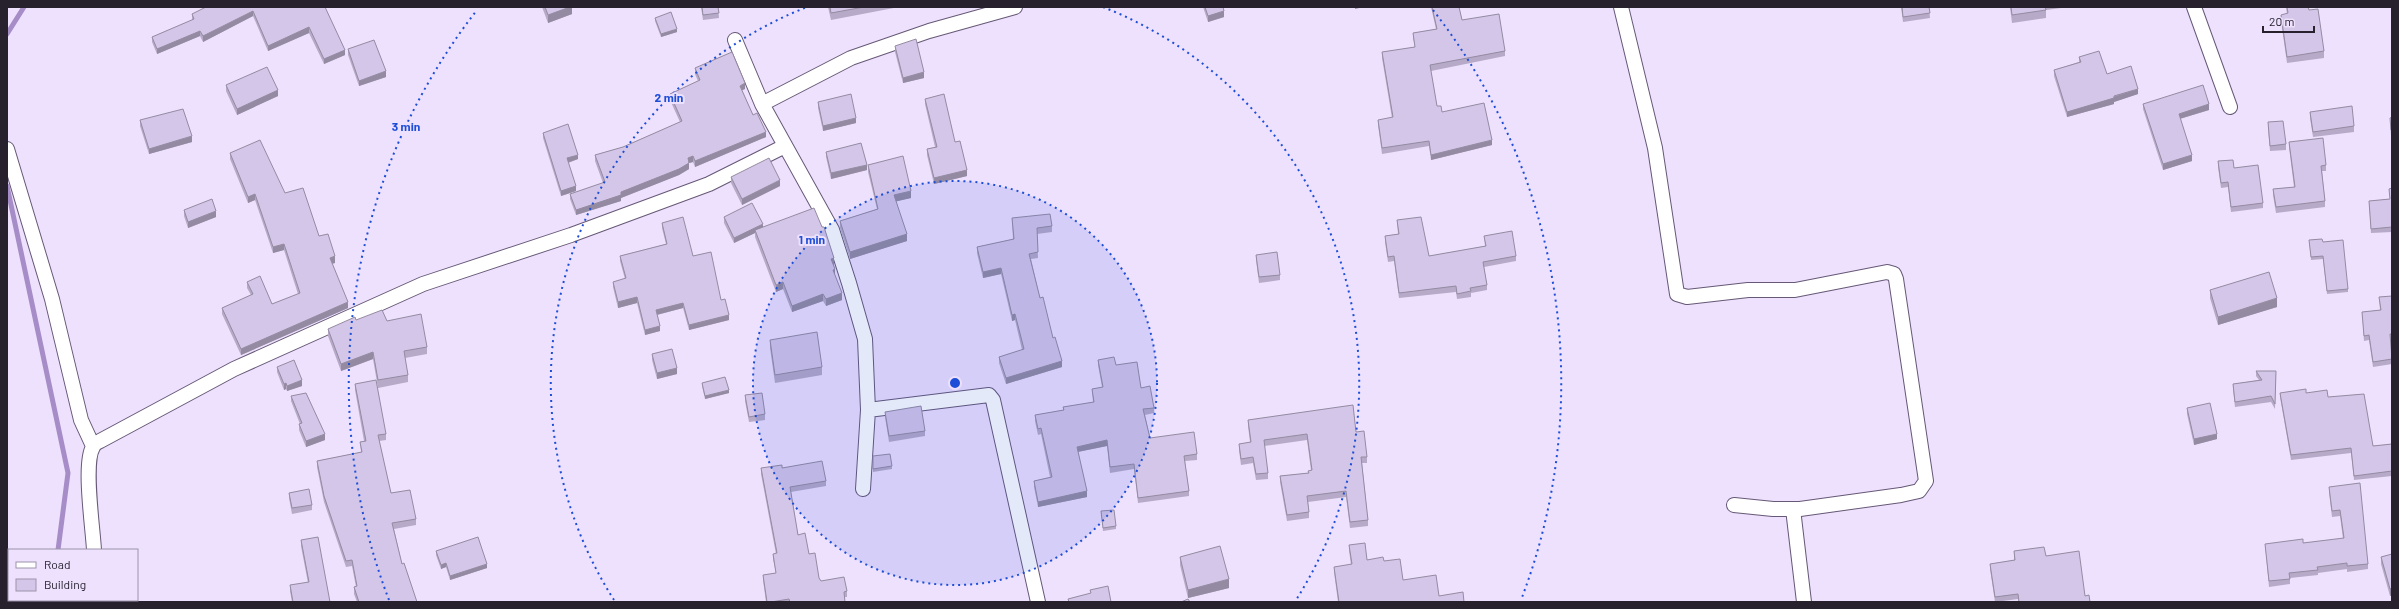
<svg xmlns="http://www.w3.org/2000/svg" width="2399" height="609" viewBox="0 0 2399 609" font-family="Barlow,sans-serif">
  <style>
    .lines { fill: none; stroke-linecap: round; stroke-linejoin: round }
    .stream { stroke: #a78dc7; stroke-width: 5 }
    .street-casing { stroke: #665876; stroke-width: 16 }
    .street { stroke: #fff; stroke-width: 14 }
    .wall { fill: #b6aac8 }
    .shaded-wall { fill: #948ba2 }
    .building { fill: #d4c6e8; stroke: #948ba2 }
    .ring { fill: none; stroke: #1d4ed8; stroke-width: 2; stroke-dasharray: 2 4 }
    .centre { fill: #1d4ed8; stroke: #ede1fd; stroke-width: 2 }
    .ring-label { font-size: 12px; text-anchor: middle; font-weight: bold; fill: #1d4ed8; stroke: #ede1fd; stroke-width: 4; stroke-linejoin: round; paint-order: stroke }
  </style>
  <rect width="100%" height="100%" fill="#ede1fd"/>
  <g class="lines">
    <path class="stream" d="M7,34L24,7
      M7,186L68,473L58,550"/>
    <g class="street-casing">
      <path id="street" d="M1621,7L1655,148L1677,294L1687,297L1748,290H1795L1887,272L1894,274L1896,279L1926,481L1919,491L1901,495L1800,509H1773L1734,505
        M2194,7L2230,107
        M735,40L762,104L832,230L849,283L865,339L868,410L863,489
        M762,104L851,58L929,31L1015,7
        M7,149L52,299L81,420L93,446
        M868,410L989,395L993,400L1038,602
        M1793,509L1804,602
        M94,550C93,529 83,463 93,447C94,444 98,442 100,441L234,369L423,284L571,235L709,184L785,146"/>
    </g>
    <use href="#street" class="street"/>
  </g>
  <path class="wall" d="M325,7L345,55L324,64L309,33L268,51L253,16L203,42L200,36L157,54L152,42V37L192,20V14Z
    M542,7H572V14L548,23Z
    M701,7H718L719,18L703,20Z
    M828,7H899L831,20Z
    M1203,7H1223L1224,17L1208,22Z
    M1431,7H1459L1462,20L1505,51V56L1431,71L1437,106L1442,112L1492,145L1431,160L1429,146L1382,154L1378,125V120L1392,118L1382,58V52L1415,47L1413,38V33L1436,29Z
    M1901,7H1929L1930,18L1903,22Z
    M2010,7H2069L2046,10V18L2012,23Z
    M2286,7H2308L2309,10L2324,51V58L2287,63L2281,21V15L2287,14Z
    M655,18L677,32L661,37L655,21Z
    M895,46L924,78L903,83L895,52Z
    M348,49L386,77L359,86L348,55Z
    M2079,57L2107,74L2138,94L2114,102V104L2067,117L2054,76V70L2079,62Z
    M695,68L745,89L742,90L753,115L766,137L695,167L693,162L689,163V169L679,175L621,198V201L576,215L570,199V194L603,183L595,161V155L623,147L680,122L670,100V94L698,81L695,74Z
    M226,85L278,96L237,115L226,91Z
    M925,99L955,142L967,176L934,184L927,155V149L935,147L925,104Z
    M818,102L856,123L823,131L818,108Z
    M2143,104L2209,110L2180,119L2192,161L2163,170L2143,109Z
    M2310,112L2354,126V132L2313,137L2310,118Z
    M2392,117V136H2391L2390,118Z
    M140,120L192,142L149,154L140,126Z
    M2268,122L2286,144V150L2270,151L2268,128Z
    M543,133L578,159L568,163L576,191L561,196L543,138Z
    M2289,142L2326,165V171H2322L2325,201V207L2276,213L2273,195V189L2294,187L2289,147Z
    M826,152L867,170L831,179L826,157Z
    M230,153L285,193L319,236L335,263L332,264L348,308L241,355L222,314V308L251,295L247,288V282L272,304L298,294L284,250L273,253L255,200L248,203L230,159Z
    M2218,161L2234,168L2263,203V208L2231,212L2228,187L2221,188L2218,167Z
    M868,165L911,198L896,201L907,241L850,259L840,228V221L877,209L868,172Z
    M731,177L780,186L742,205L731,183Z
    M2392,188V232L2371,233L2369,201L2390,199L2389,189Z
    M184,210L216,217L188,228L184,216Z
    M724,217L763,227L834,265L835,276L842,300L826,306L823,301L792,312L783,289L776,292L755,237V233L734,243L724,223Z
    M1012,218L1052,226V232L1037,234L1038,258L1031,259L1040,298L1062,367L1006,384L999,363V357L1022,350L1015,320L1012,321L1001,274L983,278L977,253V247L1013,239Z
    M1397,220L1429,256L1485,246L1484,236L1516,256V261L1484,267L1487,285V290L1471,293V297L1457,299L1456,292L1399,298L1394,261L1388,262L1385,242V236L1398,234Z
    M662,223L693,256L721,300L729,320L689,330L683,308L657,315L660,331L645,335L637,303L618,308L613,287V282L625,279L620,261V256L666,244L662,228Z
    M2309,240L2323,242L2348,289V292L2327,294L2323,259L2311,260Z
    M1256,255L1280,275V280L1259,283L1256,260Z
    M2210,290L2277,307L2218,325L2210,298Z
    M2392,296V339H2390L2392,364L2373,367L2369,340L2364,341L2362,312L2380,310L2379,297Z
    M356,320L387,321L427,347V354L405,358L408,375V382L378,388L373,359L341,371L328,336V329Z
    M770,340L822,367V375L775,383L770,348Z
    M652,354L677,374L657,379L652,360Z
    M1098,360L1116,365L1141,388L1154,408V413L1145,415L1150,438L1197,454V460L1185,461L1189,491V496L1138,503L1134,469L1110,473L1107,446L1078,452L1087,497L1038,507L1034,487V481L1050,477L1041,434L1038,435L1035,421V415L1063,410V407L1093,402L1092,389L1102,387L1098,365Z
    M277,367L302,386L287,391L286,389L284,390L277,372Z
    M2256,371H2276L2275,409L2271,402L2235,407L2233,389V384L2259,380L2256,376Z
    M702,383L729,393L705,399L702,386Z
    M355,384L386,434V440L379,441L391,493L416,519V525L394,529L402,564L417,602H357L354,594V587H356L352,566L346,567L324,502L317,467V461L361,452L360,442L364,441L355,390Z
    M2280,393H2306L2328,397L2373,446L2392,444V476L2354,480L2351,453L2291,460L2280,397Z
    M745,395L765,414V420L749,422L745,401Z
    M291,396L325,440L306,447L299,430V424H300L291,401Z
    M2187,408L2217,439L2194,445L2187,414Z
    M885,412L925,431V436L889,442L885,417Z
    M1248,420L1356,432L1367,457V463H1362L1368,520V526L1350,528L1346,497L1308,502L1309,512V518L1287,521L1280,482V476L1308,473L1311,470L1307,440L1264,446L1268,473V479L1256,480L1253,463L1241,465L1239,450V444L1250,442L1248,426Z
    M873,456L892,466V469L873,472Z
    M761,468H782L826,481V486L791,492L798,535L809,554L819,578L821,581L847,591V597H845V602H766L763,580V575L776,573L773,559V554H776L761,474Z
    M2329,487L2368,564V569L2347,572V569L2318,573V575L2290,578V584L2269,587L2265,544L2303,543L2343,539L2340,516L2332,517L2329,492Z
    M289,493L312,505V510L292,514L289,498Z
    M1101,511L1116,526V529L1103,531Z
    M301,540L330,602H292L290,591V585L308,583L301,546Z
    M1349,545L1367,560L1384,561L1403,580L1439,596L1464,602H1338L1334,572V567L1351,565L1349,550Z
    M436,551L487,568L450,580L446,567L441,569L436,555Z
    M2014,551L2046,556L2085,596L2090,602H2018V599L1995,602L1990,569V564L2014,560Z
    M2392,554V595L2390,596L2381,564V557Z
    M1180,557L1229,588L1188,598L1180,565Z"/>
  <path class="shaded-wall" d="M570,7H572V14L548,23V15Z
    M1355,7H1364L1355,9Z
    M253,11V16L203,42V36Z
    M1224,11V17L1208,22V16Z
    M309,27V33L268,51V46Z
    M677,29V32L661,37V34Z
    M200,31V36L157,54V49Z
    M345,50V55L324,64V59Z
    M386,71V77L359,86V81Z
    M924,72V78L903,83V78Z
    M745,83V89L740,91V86Z
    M2138,89V94L2114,102V104L2067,117V112Z
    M278,90V96L237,115V109Z
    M2209,104V110L2179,119V114Z
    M856,118V123L823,131V126Z
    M766,132V137L695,167V161Z
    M192,136V142L149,154V149Z
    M1492,140V145L1431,160V155Z
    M578,155V159L567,163V158Z
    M2192,155V161L2163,170V164Z
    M693,156V162L689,163V169L679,175L621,198V201L576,215V210L621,192L688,158Z
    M867,165V170L831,179V173Z
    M967,170V176L934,184V178Z
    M780,180V186L742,205V199Z
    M576,186V191L561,196V191Z
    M911,191V198L894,202V195Z
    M255,194V200L248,203V197Z
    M216,211V217L188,228V222Z
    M763,224V229L755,230V233L734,243V238Z
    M907,234V241L850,259V252Z
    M284,244V250L273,253V247Z
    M335,256V263L330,264V258Z
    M834,258V265L831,266V259Z
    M1001,268V274L983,278V272Z
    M835,269V276L833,270Z
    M783,282V289L776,292V285Z
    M842,293V300L826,306V299Z
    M823,294V301L792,312V306Z
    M637,297V303L618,308V302Z
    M2277,298V307L2218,325V317Z
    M348,302V308L241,355V349Z
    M683,303V308L656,315V310Z
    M1015,314V320L1012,321V315Z
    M729,315V320L689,330V325Z
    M660,326V331L645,335V330Z
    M373,352V359L341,371V364Z
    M1062,361V367L1006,384V378Z
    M677,368V374L657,379V373Z
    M302,380V386L287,391V386Z
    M286,383V389L284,390V384Z
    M729,390V393L705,399V396Z
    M325,434V440L306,447V441Z
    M2217,434V439L2194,445V439Z
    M1107,440V446L1077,452V447Z
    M1087,491V497L1038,507V502Z
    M446,563V567L441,569V565Z
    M487,564V568L450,580V576Z
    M1229,579V588L1188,598V590Z
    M2392,588V595L2390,596V589Z"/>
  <path class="building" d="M206,7H325L345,50L324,59L309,27L268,46L253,11L203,36L200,31L157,49L152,37L194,19L192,14Z
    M545,7H570L548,15Z
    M702,7H718L719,13L703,15Z
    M830,7H864L831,13Z
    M1205,7H1223L1224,11L1208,16Z
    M1432,7H1459L1462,20L1499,14L1505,51L1430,65L1437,106H1441L1442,112L1484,103L1492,140L1431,155L1429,141L1382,148L1378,120L1393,117L1382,52L1415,47L1413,33L1437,29Z
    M1902,7H1929L1930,13L1903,17Z
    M2011,7H2045L2046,10L2012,15Z
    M2287,7H2308L2309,10L2318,9L2324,51L2287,57L2281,15L2288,13Z
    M671,12L677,29L661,34L655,18Z
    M916,39L924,72L903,78L895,46Z
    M374,40L386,71L359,81L348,49Z
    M2099,51L2107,74L2131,66L2138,89L2114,96V98L2067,112L2054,70L2081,62L2079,57Z
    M732,52L745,83L740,86L753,115L757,113L766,132L695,161L693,156L688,158L689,163L679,169L621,192V195L576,210L570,194L605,182L595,155L623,147L682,121L670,94L700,80L695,68Z
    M267,67L278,90L237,109L226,85Z
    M2203,85L2209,104L2179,114L2192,155L2163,164L2143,104Z
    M851,94L856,118L823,126L818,102Z
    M944,94L955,142L960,141L967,170L934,178L927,149L937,147L925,99Z
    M2352,106L2354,126L2313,132L2310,112Z
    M183,109L192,136L149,149L140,120Z
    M2392,117V130H2391L2390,118Z
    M2283,121L2286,144L2270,146L2268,122Z
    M568,124L578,155L567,158L576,186L561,191L543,133Z
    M2323,138L2326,165L2321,166L2325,201L2276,207L2273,189L2295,187L2289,142Z
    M260,140L285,193L303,188L319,236L328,234L335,256L330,258L348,302L241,349L222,308L253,294L247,282L260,276L272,304L300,293L284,244L273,247L255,194L248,197L230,153Z
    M861,143L867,165L831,173L826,152Z
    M903,156L911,191L894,195L907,234L850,252L840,221L878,209L868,165Z
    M769,158L780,180L742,199L731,177Z
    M2233,160L2234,168L2258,165L2263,203L2231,207L2228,182L2221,183L2218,161Z
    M2392,188V227L2371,229L2369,201L2390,199L2389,189Z
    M212,199L216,211L188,222L184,210Z
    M752,203L763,224L734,238L724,217Z
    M814,208L822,227H824L834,258L831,259L835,269L833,270L842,293L826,299L823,294L792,306L783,282L776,285L755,230Z
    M1050,214L1052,226L1037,228L1038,252L1029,254L1040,298L1043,297L1053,338L1055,337L1062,361L1006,378L999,357L1024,349L1015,314L1012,315L1001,268L983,272L977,247L1014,239L1012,218Z
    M683,217L693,256L711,252L721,300L725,299L729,315L689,325L683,303L656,310L660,326L645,330L637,297L618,302L613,282L626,278L620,256L667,244L662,223Z
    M1421,217L1429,256L1486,246L1484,236L1512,231L1516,256L1483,262L1487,285L1470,288L1471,291L1457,294L1456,286L1399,293L1394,256L1388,257L1385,236L1399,234L1397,220Z
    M2322,239L2323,242L2343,240L2348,289L2327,291L2323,256L2311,257L2309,240Z
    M1277,252L1280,275L1259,277L1256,255Z
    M2269,272L2277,298L2218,317L2210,290Z
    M2392,296V334H2390L2392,359L2373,362L2369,335L2364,336L2362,312L2381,310L2379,297Z
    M382,310L387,321L421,314L427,347L404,351L408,375L378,380L373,352L341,364L328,329L355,317L356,320Z
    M817,332L822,367L775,375L770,340Z
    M672,349L677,368L657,373L652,354Z
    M1114,357L1116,365L1137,362L1141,388L1150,386L1154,408L1143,409L1150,438L1194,432L1197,454L1184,456L1189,491L1138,498L1134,464L1110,467L1107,440L1077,447L1087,491L1038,502L1034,481L1052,477L1041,428L1038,429L1035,415L1064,410L1063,407L1094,402L1092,389L1103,387L1098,360Z
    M294,360L302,380L287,386L286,383L284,384L277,367Z
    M2256,371H2276L2275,404L2271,396L2235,402L2233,384L2262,380Z
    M725,377L729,390L705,396L702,383Z
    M376,380L386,434L378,435L391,493L410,490L416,519L392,523L402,564L404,563L417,602H359L354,587L357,586L352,560L346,561L324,496L317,461L362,452L360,442L366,441L355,384Z
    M2306,389V393L2327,390L2328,397L2364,394L2373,446L2392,444V471L2354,476L2351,448L2291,455L2280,393Z
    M306,393L325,434L306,441L299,424L302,423L291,396Z
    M762,393L765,414L749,417L745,395Z
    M2210,403L2217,434L2194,439L2187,408Z
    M1353,405L1356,432L1364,431L1367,457H1361L1368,520L1350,522L1346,491L1307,496L1309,512L1287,515L1280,476L1309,473L1308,471L1312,470L1307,434L1264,440L1268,473L1256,474L1253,457L1241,459L1239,444L1251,442L1248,420Z
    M921,406L925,431L889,436L885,412Z
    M890,454L892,466L873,469V456Z
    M822,461L826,481L790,487L798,535L805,533L809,554L815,553L819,578L821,581L844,577L847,591L844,592L845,602H790L789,599L771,602H767L763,575L776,573L773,554L777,553L761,468L782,465V468Z
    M2360,483L2368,564L2347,566V563L2317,567L2318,570L2289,573L2290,579L2269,581L2265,544L2303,539V543L2344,538L2340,510L2332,511L2329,487Z
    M309,489L312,505L292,508L289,493Z
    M1114,510L1116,526L1103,528L1101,511Z
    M318,537L330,602H293L290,585L309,582L301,540Z
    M478,537L487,564L450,576L446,563L441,565L436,551Z
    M1365,543L1367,560L1383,557L1384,561L1400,559L1403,580L1436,575L1439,596L1463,592L1464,602H1339L1334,567L1352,564L1349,545Z
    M1220,546L1229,579L1188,590L1180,557Z
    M2044,547L2046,556L2079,551L2085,596L2089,595L2090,602H2019L2018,594L1995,597L1990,564L2015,560L2014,551Z
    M2392,554V588L2390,589L2381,557Z
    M1108,586L1111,602H1069L1068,599L1091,593L1090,590Z
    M1188,599L1190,602H1181Z
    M52,600H131L132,602H46Z"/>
  <circle cx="955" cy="383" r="202" fill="#1d4ed8" fill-opacity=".12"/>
  <g class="ring">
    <circle cx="955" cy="383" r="202"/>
    <path d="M614 600A404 404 0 0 1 807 7M1103 7A404 404 0 0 1 1296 600"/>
    <path d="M389 600A606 606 0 0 1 477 10M1433 10A606 606 0 0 1 1521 600"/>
  </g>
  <circle cx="955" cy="383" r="6" class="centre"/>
  <g class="ring-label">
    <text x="669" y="102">2 min</text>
    <text x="406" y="131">3 min</text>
    <text x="812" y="244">1 min</text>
  </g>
  <rect width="2399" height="609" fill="none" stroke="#27212e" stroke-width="16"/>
  <rect x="8" y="549" width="130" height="52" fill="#ede1fd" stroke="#9e94aa"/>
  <rect x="16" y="562" width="20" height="6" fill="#ffffff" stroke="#9e94aa"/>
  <text x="44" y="569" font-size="12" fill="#27212e">Road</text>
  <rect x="16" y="579" width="20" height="12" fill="#d4c6e8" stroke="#9e94aa"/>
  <text x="44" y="589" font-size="12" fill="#27212e">Building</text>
  <path d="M2263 26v6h51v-6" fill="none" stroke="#27212e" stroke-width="2"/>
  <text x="2269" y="26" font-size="12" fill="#27212e" stroke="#ede1fd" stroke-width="3" paint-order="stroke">20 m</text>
</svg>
